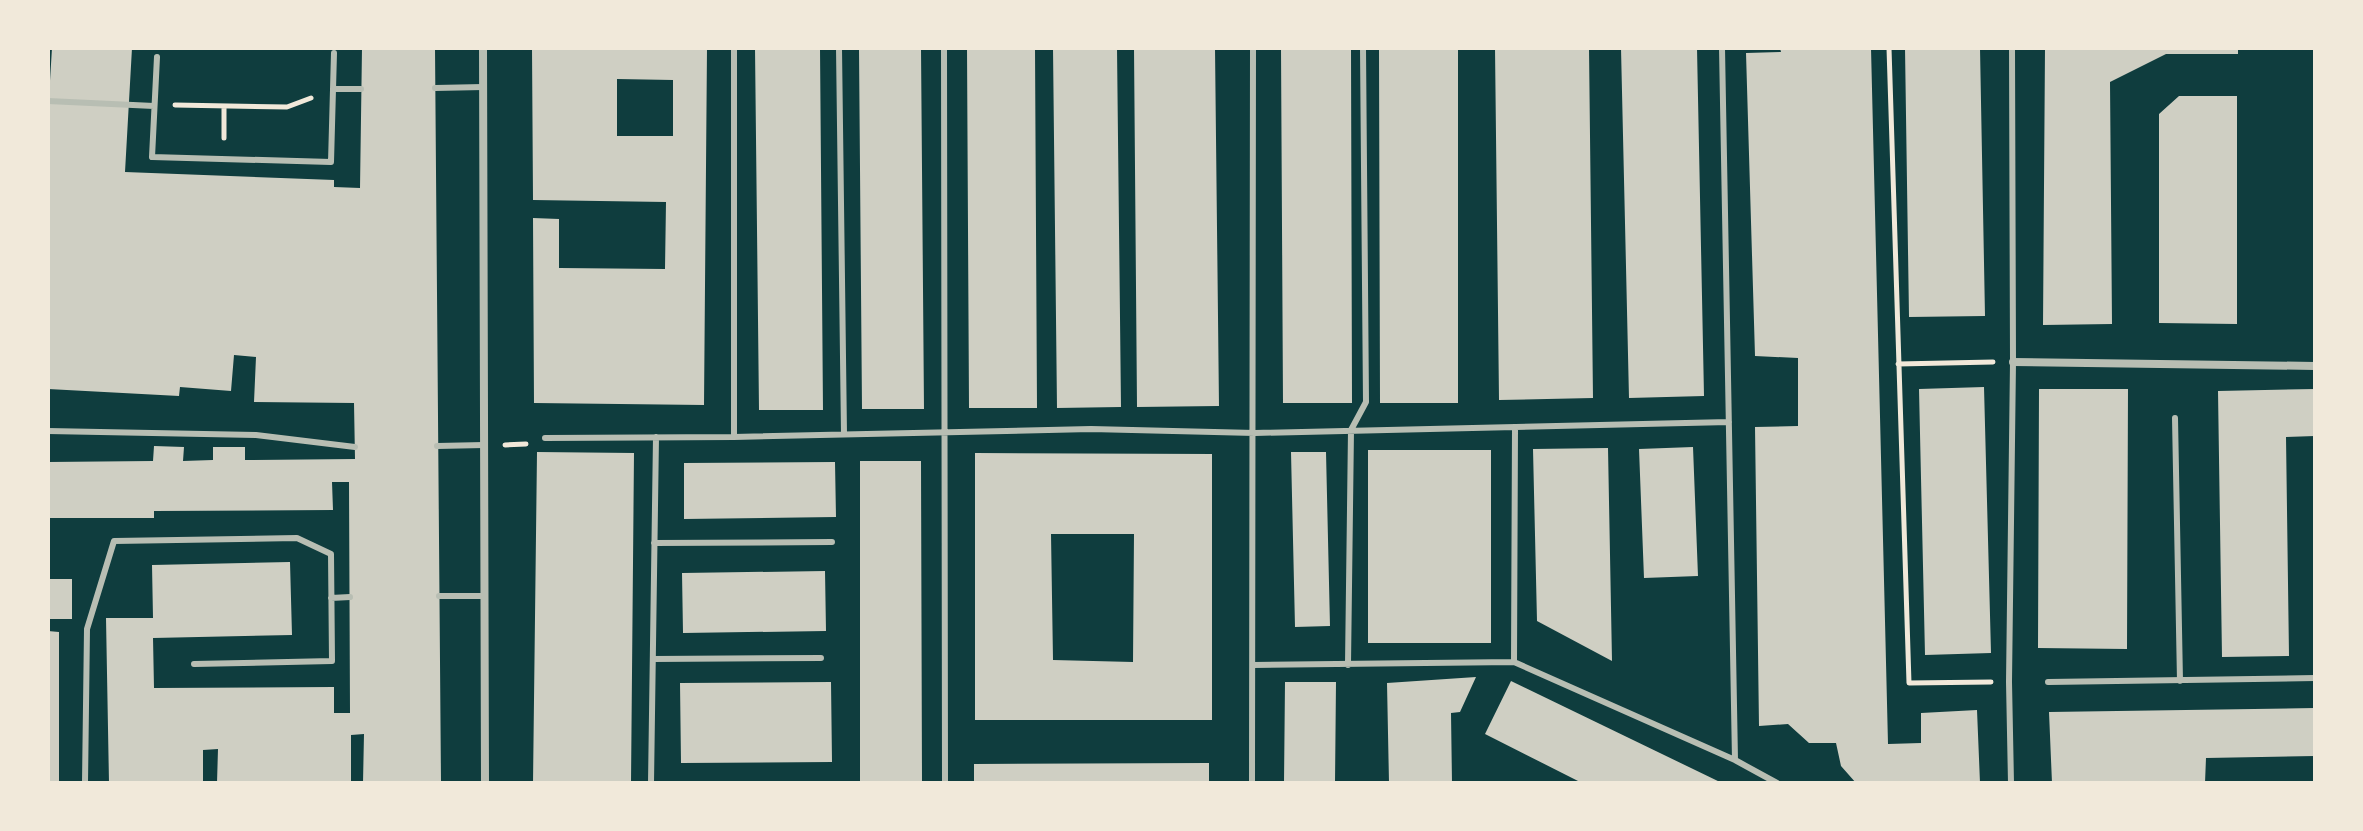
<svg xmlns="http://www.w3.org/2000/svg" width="2363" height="831" viewBox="0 0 2363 831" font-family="'Nunito Sans',sans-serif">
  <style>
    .building { fill: #cfcfc3; fill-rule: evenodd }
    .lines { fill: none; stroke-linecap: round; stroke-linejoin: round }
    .path { stroke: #f1e9da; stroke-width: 5 }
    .service { stroke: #b8beb3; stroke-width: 6 }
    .minor { stroke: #b8beb3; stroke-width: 8 }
  </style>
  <rect width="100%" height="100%" fill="#0f3d3e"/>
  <path class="building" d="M52,48H132L125,172L334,180V187L360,188L362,48H435L441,783H363L364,734L351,735V783H217L218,749L203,750V783H109L106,618H153L152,565L290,562L292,635L153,638L154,688L334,687V713H350L349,482H332L333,510L154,511V518H48V462L153,461L154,446L184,447L183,461L213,460V447H245V460L355,459L354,403L254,402L256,357L234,355L231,391L180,387L179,396L48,389V113Z
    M532,48H707L704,405L534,403L533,218L559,219V268L665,269L666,202L533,200ZM617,79L673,80V136H617Z
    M755,48H820L823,410H759Z
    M859,48H921L924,409H862Z
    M967,48H1035L1037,408H969Z
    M1053,48H1117L1121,407L1057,408Z
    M1134,48H1215L1219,406L1137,407Z
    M1281,48H1351L1352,403H1283Z
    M1379,48H1458V403H1380Z
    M1495,48H1589L1593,398L1499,400Z
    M1621,48H1697L1704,396L1629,398Z
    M1780,48H1871L1888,744L1921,743V713L1977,710L1980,783H1856L1841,766L1836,743H1809L1788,724L1759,726L1755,427L1798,426V358L1755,356L1746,53L1781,52Z
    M1905,48H1980L1985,316L1909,317Z
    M2045,48H2238V54H2166L2110,82L2112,324L2043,325Z
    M2179,96H2237V324L2159,323V114Z
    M1984,387L1991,653L1925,655L1919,389Z
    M2039,389H2128L2127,649L2038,648Z
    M2315,389V436L2286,437L2289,656L2222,657L2218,391Z
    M1693,447L1698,576L1644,578L1639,449Z
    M1608,448L1612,661L1537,621L1533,449Z
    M1368,450H1491V643H1368Z
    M537,452L634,453L631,783H533Z
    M1291,452H1326L1330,626L1295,627Z
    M975,453L1212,454V720H975ZM1051,534H1134L1133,662L1053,660Z
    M860,461H921L922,783H860Z
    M835,462L836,517L684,519V463Z
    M825,571L826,631L683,633L682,573Z
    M48,579H72V619H48Z
    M48,631L59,632V783H48Z
    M1476,677L1460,712L1451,713L1452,783H1389L1387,683Z
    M1511,681L1722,783H1582L1485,734Z
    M831,682L832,762L681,763L680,683Z
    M1285,682H1336L1335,783H1284Z
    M2315,708V756L2206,758L2205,783H2052L2049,712Z
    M1209,763V783H974V764Z"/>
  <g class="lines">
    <path class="path" d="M1889,48L1909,683L1991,682
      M175,105L287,107L311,98
      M224,138V106
      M1898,364L1993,362
      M505,445L526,444"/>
    <path class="service" d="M839,48L844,434
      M944,48L945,783
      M1722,48L1735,760L1777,783
      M157,57L152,157L331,162L334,53
      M435,88L483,87
      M333,89H361
      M48,101L154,106
      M2175,418L2180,681
      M1515,427L1514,662L1735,760
      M48,431L256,435L355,447
      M734,437V48
      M545,438L734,437L1091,429L1255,433L1729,422
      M437,446L484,445
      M654,543L832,542
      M439,596H485
      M331,598L350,597
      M653,659L821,658
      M1253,665L1514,662
      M1348,665L1351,430L1366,402L1363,48
      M2048,682L2315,678
      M85,783L87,629L114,541L297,538L331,554L332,661L194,664
      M651,783L656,437
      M1252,783L1253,48
      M2011,783L2009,682L2013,362L2012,48"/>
    <path class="minor" d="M483,48L485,783
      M2013,362L2315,366"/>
  </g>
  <rect width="2363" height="831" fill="none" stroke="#f1e9da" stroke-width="100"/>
</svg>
